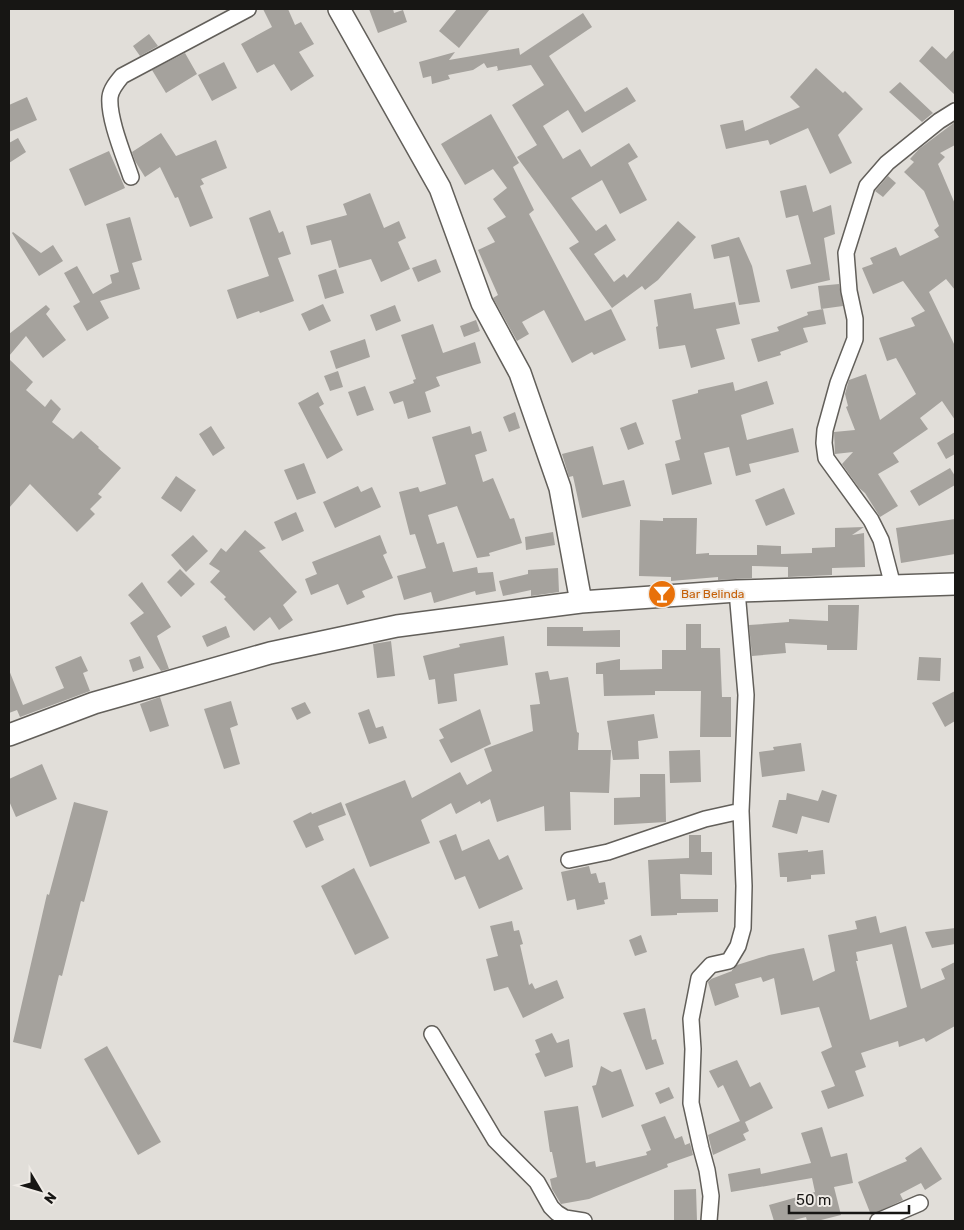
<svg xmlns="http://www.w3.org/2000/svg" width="964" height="1230" viewBox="0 0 964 1230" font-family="Rubik,sans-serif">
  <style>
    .building { fill: #a5a29d; fill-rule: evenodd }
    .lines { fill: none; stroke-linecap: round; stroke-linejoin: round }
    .street-casing { stroke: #625f5a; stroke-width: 18 }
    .secondary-casing { stroke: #625f5a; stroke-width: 24 }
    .street { stroke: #fff; stroke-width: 15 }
    .secondary { stroke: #fff; stroke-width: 21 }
    .labels { text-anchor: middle; stroke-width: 4; stroke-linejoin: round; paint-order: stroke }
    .food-label { font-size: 12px; fill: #c56008; stroke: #efebe6; text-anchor: start }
  </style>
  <rect width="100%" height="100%" fill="#e1ded9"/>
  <path class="building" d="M263,9H288L295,25L301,22L314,44L299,52L314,76L291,91L274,64L257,73L241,44L272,27Z
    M369,9H393L394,13L403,10L407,22L378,33Z
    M457,9H490L459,48L439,31Z
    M583,13L592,27L549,56L585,112L627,87L636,101L582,133L568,110L543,126L563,159L580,149L591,167L629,143L638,157L628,163L647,200L620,214L602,180L571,198L596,231L606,224L616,240L594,254L614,282L624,274L627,278L678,221L696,237L658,280L645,290L642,286L612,308L569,248L579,242L517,157L537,145L512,105L544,85L531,65L496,71L498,70L497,66L487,68L484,63L473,70L448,75L450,79L432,84L431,76L423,78L419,62L455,52L449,60L519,48L520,55Z
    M149,34L158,46L140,56L133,46Z
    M932,46L946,59L955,49V95L919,61Z
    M185,53L197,74L166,93L152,70Z
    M224,62L237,88L212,101L198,75Z
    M816,68L843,93L845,91L863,109L838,135L852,163L830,174L808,128L770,145L768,140L726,149L720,125L743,120L745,131L800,107L790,97Z
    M900,82L933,113L922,122L889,92Z
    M27,97L37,120L9,132V105Z
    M491,114L519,163L513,167L534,210L529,214L585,321L611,309L626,340L594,355L592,352L572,363L544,310L522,322L529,334L517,341L493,298L498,295L478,250L495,242L487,228L506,217L493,199L507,188L493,169L465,185L441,144Z
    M955,122V145L940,153L945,157L938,164L955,204V290L946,279L929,292L955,346V420L942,401L920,418L928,429L893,453L899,462L878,474L898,506L880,517L865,493L859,488L842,464L853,452L835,454L834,432L855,430L846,407L848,406L845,394L849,380L866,374L880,420L916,394L896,358L887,361L879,338L915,326L911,318L925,311L903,281L873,294L862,268L873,264L870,258L896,247L900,256L939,237L934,230L939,226L924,191L904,172L914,162L910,159L919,149Z
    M161,133L176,156L216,140L227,168L201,179L204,184L200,186L213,218L190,227L178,197L175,198L160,167L145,177L135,161L132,152Z
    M18,138L26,152L9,163V143Z
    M109,151L125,188L85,206L69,169Z
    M888,176L896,183L883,197L875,191Z
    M806,185L813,212L831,205L835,234L824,238L830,280L791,289L786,270L811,264L798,215L786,218L780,191Z
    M370,193L384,228L399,221L406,238L398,242L410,269L381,282L371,259L339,268L331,240L311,245L306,226L347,215L343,204Z
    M270,210L279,233L283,231L291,254L278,258L294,301L260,313L259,311L237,319L227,290L269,276L249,218Z
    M130,217L142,260L132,263L140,289L100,301L109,318L87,331L73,306L80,302L64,273L77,266L93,294L112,283L110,275L119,272L106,224Z
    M13,232L41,253L53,245L63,261L39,276L12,233Z
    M739,237L752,266L760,302L739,305L729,256L714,259L711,245Z
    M436,259L441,272L418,282L412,268Z
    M336,269L344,293L325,299L318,275Z
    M839,284L843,306L821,309L818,286Z
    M691,293L694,309L735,302L740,324L716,329L725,359L691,368L685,345L659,349L656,327L658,326L654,300Z
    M323,304L331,321L309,331L301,314Z
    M46,305L50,309L46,314L66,340L43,358L26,336L9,356V334Z
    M395,305L401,321L376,331L370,315Z
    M823,309L826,324L803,328L808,342L780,352L781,355L758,362L751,339L779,331L777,327L808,315L807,312Z
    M476,320L480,331L464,337L460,326Z
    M433,324L443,353L475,342L481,363L436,377L440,386L425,392L431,412L408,419L403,401L394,404L389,392L414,383L413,380L416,379L401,335Z
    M365,339L370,357L336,369L330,351Z
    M9,359L33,382L26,390L45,407L51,399L61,409L52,422L73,439L81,431L99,447L98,448L121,468L98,494L102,497L90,509L95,514L77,532L30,484L9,508Z
    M338,371L343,387L330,391L324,376Z
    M767,381L774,404L741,415L747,440L793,428L799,452L749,464L751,472L736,476L729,447L704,453L712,484L672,495L665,464L680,460L675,441L681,439L672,400L698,393V390L733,382L735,391Z
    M365,386L374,410L357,416L348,392Z
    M318,392L324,404L319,407L343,450L327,459L298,403Z
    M515,412L520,428L509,432L503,417Z
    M636,422L644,444L628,450L620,428Z
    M211,426L225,448L213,456L199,434Z
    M470,426L472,434L481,431L487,451L475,455L483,482L493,478L510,519L514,518L522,543L489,553L490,556L477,558L457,506L428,515L437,544L444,542L453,572L477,567L478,573L493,572L496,591L476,595L475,591L434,603L431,592L404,600L397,576L426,568L415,534L410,535L399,492L418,487L420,492L446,484L432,437Z
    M955,432V454L946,459L937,443Z
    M593,446L603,485L624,480L631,506L582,518L573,476L569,477L562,454Z
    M304,463L316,493L297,500L284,470Z
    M950,468L955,476V485L919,506L910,491Z
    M176,476L196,490L181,512L161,498Z
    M358,486L361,492L372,487L381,507L335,528L323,502Z
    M784,488L795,514L766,526L755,500Z
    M296,512L304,531L282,541L274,522Z
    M663,518H697L696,554L709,553V555H757V545L781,546V554L812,553V548L835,547V528L864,527L852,535L864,533L865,567L832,568V575L788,577V567L752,566V578L718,580V577L671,581V577L639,576L640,520L663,521Z
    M955,519V554L901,563L896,528Z
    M245,530L266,548L259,551L297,592L283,605L293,620L279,630L270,617L254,631L224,599L226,597L210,582L220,571L209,564L221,548L226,552Z
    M553,532L555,545L526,550L525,537Z
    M193,535L208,551L186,572L171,555Z
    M380,535L387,553L383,555L393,578L362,591L365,597L347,605L338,584L311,595L305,579L317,574L312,562Z
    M558,568L559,592L531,596V590L503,596L499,581L528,574V570Z
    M180,569L195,584L181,597L167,582Z
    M142,582L171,627L157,636L169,669L161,671L130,623L144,613L128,595Z
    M828,605H859L857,650H827V645L785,643L786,653L752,656L749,625L789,622V619L828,621Z
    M686,624H701V648H720L722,697H731V737H700L701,691H655V695L604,696L603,674H596V663L620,659V670L662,669V650H686Z
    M226,626L230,637L207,647L202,636Z
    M547,627H583V631L620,630V647L547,646Z
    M504,636L508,665L454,674L457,701L438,704L435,679L429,680L423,656L460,647L459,644Z
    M391,641L395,676L377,678L373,644Z
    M81,656L88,671L83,673L90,691L20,717L17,710L9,713V670L23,705L64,688L55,667Z
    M140,656L144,668L133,672L129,660Z
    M919,657L941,658L940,681L917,680Z
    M548,671L550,680L568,677L577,732L579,733L578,750H611L609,793L570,792L571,830L545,831L544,806L497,822L490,799L481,804L480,801L456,814L451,803L421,820L430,843L370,867L345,804L405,780L412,798L460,772L467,785L492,771L484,749L533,731L530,705L540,704L535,673Z
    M955,691V721L945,727L932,703Z
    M160,697L169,726L150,732L140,704Z
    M231,701L238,725L230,728L240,764L224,769L204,709Z
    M305,702L311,713L297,720L291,708Z
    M369,709L376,728L383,726L387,738L369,744L358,713Z
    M480,709L491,744L451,763L439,740L444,738L439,729Z
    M654,714L658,738L638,741L639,759L613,760L607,721Z
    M801,743L805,771L762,777L759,752L774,750L773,747Z
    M700,750L701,782L670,783L669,751Z
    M42,764L57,799L16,817L9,801V779Z
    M640,774H665L666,822L614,825V798L640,797Z
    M822,790L837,795L829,823L802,816L797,834L772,827L779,800H786L787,793L818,801Z
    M74,802L108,811L84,902L81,901L62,976L59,975L41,1049L13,1042L47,894L49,895Z
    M341,802L346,815L318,826L324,840L306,848L293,821L311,812L312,814Z
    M456,834L462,851L489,839L499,860L508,855L523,889L479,909L465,876L455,880L439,841Z
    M689,835H701V852H712V875L680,874L681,899H718V912L677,913V915L651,916L648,860L689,858Z
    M808,850V852L823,850L825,874L811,875V879L787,882V877H780L778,853Z
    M589,866L591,874L596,873L599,883L605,882L608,899L604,900L605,904L577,910L575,899L567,901L561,872Z
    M354,868L389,938L355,955L321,886Z
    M876,916L880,933L906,926L921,989L945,979L941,969L955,962V1026L926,1042L924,1038L899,1047L898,1041L861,1053L866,1067L855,1071L864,1096L828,1109L821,1091L835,1086L821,1052L832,1047L819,1007L781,1015L774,978L763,982L761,977L735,984L739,997L715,1006L708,982L711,979L732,971V970L737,965L769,955L804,948L813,981L835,971L828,935L857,929L855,921ZM892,944L907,1007L870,1020L856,961H858L856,952Z
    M512,921L514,931L519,930L523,944L520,945L529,985L532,983L535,989L557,980L564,998L523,1018L508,987L494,991L486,959L498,956L490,926Z
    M955,928V944L932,948L925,932Z
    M641,935L647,952L635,956L629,940Z
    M645,1008L652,1040L656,1039L664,1064L646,1070L623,1013Z
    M552,1033L557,1043L569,1039L573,1067L545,1077L535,1054L540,1052L535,1040Z
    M107,1046L161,1142L138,1155L84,1059Z
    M737,1060L750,1087L760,1082L773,1108L745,1122L749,1131L743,1134L746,1140L713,1155L708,1135L740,1121L723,1085L718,1088L709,1071Z
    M601,1066L612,1072L621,1069L634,1106L602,1118L592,1086L596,1085Z
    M669,1087L674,1098L660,1104L655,1093Z
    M578,1106L586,1163L595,1161L596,1167L647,1155L646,1152L651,1150L641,1125L665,1116L675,1139L682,1136L685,1145L690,1143L693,1155L667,1164L668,1167L589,1199L561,1204L552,1189L550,1179L557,1177L552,1152H550L544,1111Z
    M822,1127L831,1157L847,1153L853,1183L834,1187L841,1215L817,1221H807L806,1217L790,1221H774L769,1205L815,1192L812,1178L731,1192L728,1174L760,1168L761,1174L811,1163L801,1133Z
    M921,1147L942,1179L925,1190L921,1183L900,1194L903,1200L871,1215L858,1182L907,1161L905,1158Z
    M696,1189L697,1221H674V1190Z"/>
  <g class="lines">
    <g class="street-casing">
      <path id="street" d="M131,177C124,156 108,118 110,97C111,89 117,82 122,76L248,9
        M893,586L881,540L871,520L826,458L824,443L825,430L838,383L855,339V319L849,291L846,253L867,186L887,163L939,121L955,111
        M569,860L608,852L705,819L741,811
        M432,1034L495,1140L537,1182L551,1207L557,1213L565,1218L584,1221
        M709,1221L711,1196L707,1170L701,1148L691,1103L693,1049L691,1019L699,978L711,965L729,961L738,946L743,928L744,886L741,811L746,695L737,591
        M878,1221L920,1203"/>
    </g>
    <g class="secondary-casing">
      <path id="secondary" d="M339,9L440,188L482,303L520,373L560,488L581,602
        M9,735L94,703L270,653L397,626L581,602L737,591L955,584"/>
    </g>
    <use href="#street" class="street"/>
    <use href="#secondary" class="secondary"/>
  </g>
  <defs>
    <g id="bar-disc" transform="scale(1.4375)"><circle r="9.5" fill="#e8710a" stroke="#efebe6"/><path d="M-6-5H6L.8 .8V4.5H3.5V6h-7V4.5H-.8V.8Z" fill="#fff"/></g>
  </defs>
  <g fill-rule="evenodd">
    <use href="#bar-disc" x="662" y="594"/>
  </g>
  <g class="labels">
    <g class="food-label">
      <text x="681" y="598">Bar Belinda</text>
    </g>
  </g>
  <rect width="964" height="1230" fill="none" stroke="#171614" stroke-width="20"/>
  <g transform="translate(40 1190) rotate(128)" stroke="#efebe6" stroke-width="4" paint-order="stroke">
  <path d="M0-4L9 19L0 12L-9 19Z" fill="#171614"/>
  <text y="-8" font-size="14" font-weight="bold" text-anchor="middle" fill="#171614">N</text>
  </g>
  <path d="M789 1205v8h120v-8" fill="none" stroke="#171614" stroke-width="2.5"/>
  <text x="796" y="1205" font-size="15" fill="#171614" stroke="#efebe6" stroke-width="4" paint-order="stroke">50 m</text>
</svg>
